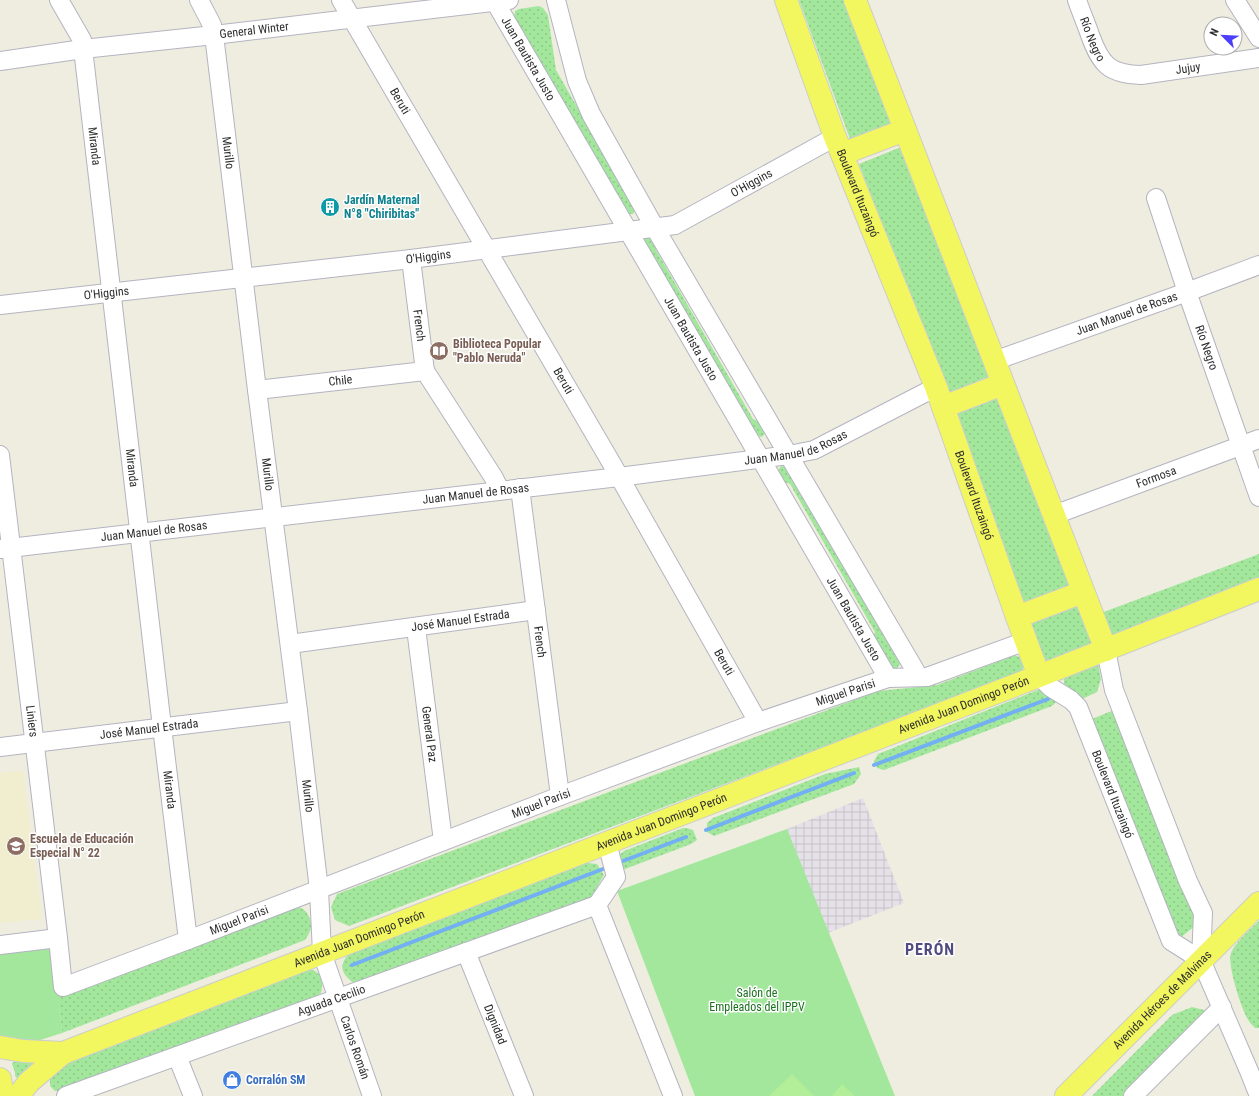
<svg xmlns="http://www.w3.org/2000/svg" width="1259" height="1096" viewBox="0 0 1259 1096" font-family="'Roboto Condensed',sans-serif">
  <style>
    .industrial { fill: url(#industrial-grid) }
    .education { fill: #f1eed0 }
    .grass { fill: url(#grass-dots) }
    .park { fill: #a2e79c }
    .pitch { fill: #b3ee98 }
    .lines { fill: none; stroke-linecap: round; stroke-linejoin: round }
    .stream { stroke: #72b0f3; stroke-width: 4 }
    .minor-casing { stroke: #b4b4c1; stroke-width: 20 }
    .major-casing { stroke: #cdcdcd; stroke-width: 24 }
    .minor { stroke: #fff; stroke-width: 18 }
    .major { stroke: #f2f65f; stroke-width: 22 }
    .labels { text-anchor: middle; stroke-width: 3; stroke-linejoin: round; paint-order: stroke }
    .street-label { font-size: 12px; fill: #2e2e2e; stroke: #fff }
    .culture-label { font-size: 12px; font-weight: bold; fill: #0d838f; stroke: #fff; text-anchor: start }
    .education-label { font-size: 12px; font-weight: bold; fill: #785e54; stroke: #fff; text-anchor: start }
    .park-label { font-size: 12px; fill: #19701d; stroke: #fff }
    .shop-label { font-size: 12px; font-weight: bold; fill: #366cbe; stroke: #fff; text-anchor: start }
    .district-label { font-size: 16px; font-weight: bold; letter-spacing: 1px; fill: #504c81; stroke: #fff }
  </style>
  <defs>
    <pattern id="industrial-grid" width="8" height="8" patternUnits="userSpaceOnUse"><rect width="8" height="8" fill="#e5e1e8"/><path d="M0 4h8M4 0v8" fill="none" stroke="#c5c1c7"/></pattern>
    <pattern id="grass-dots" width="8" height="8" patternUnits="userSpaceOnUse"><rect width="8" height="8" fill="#a2e79c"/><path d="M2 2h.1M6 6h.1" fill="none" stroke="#8cc687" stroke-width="1.8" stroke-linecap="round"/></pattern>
  </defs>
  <rect width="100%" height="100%" fill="#efede0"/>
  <path class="industrial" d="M863,798L904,903L828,933L787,829Z"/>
  <path class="education" d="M23,771L42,919L0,923V773Z"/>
  <path class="grass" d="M799,0H848L893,123L850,139Z
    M539,6L543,8L548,15L556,70L634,207L635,211L633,214H630L626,211L514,17L515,11L519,9Z
    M901,147L990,376L948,393L859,164Z
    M646,235H651L658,244L656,250L753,419L761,422L766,432L762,437L758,436L644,240Z
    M997,396L1072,586L1024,606L955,412Z
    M781,466L786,467L899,659L900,664L897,668H892L873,639L875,632L790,484L782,481L777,472Z
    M1259,554V580L1110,637L1101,613Z
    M1077,604L1092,643L1046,662L1030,622Z
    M1015,655L1021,658L1024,667L1019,673L349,926L335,920L331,907L337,894L878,691L937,685Z
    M1098,664L1101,679L1097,692L1080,700L1064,684V677Z
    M1040,689H1045L1056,702L1052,706L884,770L877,768L874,761L878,754Z
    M1114,710L1200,922L1180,938L1092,719Z
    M859,767L861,774L854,784L714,836L707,832V823L713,818L825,774Z
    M683,828H687L693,830L697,840L691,844L625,869H619L617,857L624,851Z
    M580,862L597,864L604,875L590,899L361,981L352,982C339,971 340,964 350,952Z
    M295,906C305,907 312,917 311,928C310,932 307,937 305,940L62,1033L57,990Z
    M1259,921V1028H1255C1252,1025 1249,1022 1247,1018C1241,1007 1227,965 1231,953C1236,941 1250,930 1259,921Z
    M306,968C321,971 324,979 321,993L310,1000L63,1091H55L50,1086V1077L68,1060Z
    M1192,1007L1208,1011L1123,1096H1092L1172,1015Z
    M39,1059L20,1078H17L15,1076V1072L12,1064L13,1062Z"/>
  <path class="park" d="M787,829L895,1096H695L617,891Z
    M49,947L53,950L62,1033L28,1044L0,1040V951Z"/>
  <path class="pitch" d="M792,1074L814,1096H769Z
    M842,1084L855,1096H832Z"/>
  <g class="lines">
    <path class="stream" d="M874,765L1048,699
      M706,830L854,773
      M623,861L686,837
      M352,965L603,869"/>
    <g class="minor-casing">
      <g id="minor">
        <path id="s1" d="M59,0L82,40L162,727L188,940"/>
        <path id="s2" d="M199,0L212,25L214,35L257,390L298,711L319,890L322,953L372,1096"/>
        <path id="s3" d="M341,0L612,464L758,722"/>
        <path id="s4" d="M494,0C626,226 756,452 888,678"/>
        <path d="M556,0L577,81L591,114L655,228L919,677"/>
        <path id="s5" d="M1077,0C1081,12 1086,23 1090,35C1101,65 1109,74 1141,75L1259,58"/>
        <path d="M1235,0L1259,38"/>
        <path id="s6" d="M0,61L83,49L214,35L509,0"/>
        <path id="s7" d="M1156,198L1187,292L1259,497"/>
        <path id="s8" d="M411,259L425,371L494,478L500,490"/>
        <path id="s9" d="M0,305L411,259L675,225L835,137"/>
        <path id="s10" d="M994,361L1187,292L1259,265"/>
        <path id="s11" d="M257,390L425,371"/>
        <path id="s12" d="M0,455L58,938L63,987L188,940L560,796L758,722L888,678L927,677L1026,641"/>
        <path id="s13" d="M520,488L560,796"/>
        <path id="s14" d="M1054,515L1259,439"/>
        <path id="s15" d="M1,549L619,477L789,455L814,450L936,387"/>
        <path id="s16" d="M416,628L443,841"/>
        <path id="s17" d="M290,644L536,610"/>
        <path d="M1106,650L1114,690L1188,881L1203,913L1201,960L1249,1071L1259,1096"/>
        <path id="s18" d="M1039,676L1050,687L1071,700L1078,707L1171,941L1201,960"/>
        <path id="s19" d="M0,747L298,711"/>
        <path d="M607,843L616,877L597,905L673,1096"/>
        <path d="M0,945L58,938"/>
        <path id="s20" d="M466,952L524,1096"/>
        <path d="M177,1056L193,1096"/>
        <path id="s21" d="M66,1096L597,905"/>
        <path d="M1133,1096L1222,1007"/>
      </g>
    </g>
    <g class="major-casing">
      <g id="major">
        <path id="s22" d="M786,0L835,137L936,387L1017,617L1039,676"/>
        <path d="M855,0L1106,650"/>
        <path d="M842,154L905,130"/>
        <path d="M943,407L1003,384"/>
        <path d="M1017,617L1083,592"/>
        <path d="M0,1047L23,1051L63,1053"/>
        <path d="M0,1079L3,1096"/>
        <path id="s23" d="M18,1096L29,1082L63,1053L1039,676L1259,589"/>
        <path id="s24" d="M1066,1096L1259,903"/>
      </g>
    </g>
    <use href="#minor" class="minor"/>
    <use href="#major" class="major"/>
  </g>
  <defs>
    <g id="building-disc" transform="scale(1)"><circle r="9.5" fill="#0f9aa8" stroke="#fff"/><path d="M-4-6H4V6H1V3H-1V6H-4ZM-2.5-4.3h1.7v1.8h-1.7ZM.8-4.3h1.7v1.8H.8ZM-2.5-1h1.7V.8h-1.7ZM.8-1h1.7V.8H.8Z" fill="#fff"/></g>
    <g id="library-disc" transform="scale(1)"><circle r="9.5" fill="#8d6e63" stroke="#fff"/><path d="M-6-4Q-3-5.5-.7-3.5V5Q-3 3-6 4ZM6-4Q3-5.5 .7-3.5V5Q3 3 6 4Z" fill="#fff"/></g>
    <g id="school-disc" transform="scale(1)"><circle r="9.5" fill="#8d6e63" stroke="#fff"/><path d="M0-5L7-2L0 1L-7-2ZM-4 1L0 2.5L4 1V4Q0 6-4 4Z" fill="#fff"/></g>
    <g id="shop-disc" transform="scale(1)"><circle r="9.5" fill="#3f7fe0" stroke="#fff"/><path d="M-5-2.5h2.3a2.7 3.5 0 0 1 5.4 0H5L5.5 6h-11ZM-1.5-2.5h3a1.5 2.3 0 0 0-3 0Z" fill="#fff"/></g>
  </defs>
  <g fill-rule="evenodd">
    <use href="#building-disc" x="330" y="207"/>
    <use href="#library-disc" x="439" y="351"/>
    <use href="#school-disc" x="16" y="846"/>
    <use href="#shop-disc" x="232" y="1080"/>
  </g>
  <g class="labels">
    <g class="street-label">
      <text dy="4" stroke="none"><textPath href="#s6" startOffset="256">General Winter</textPath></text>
      <text dy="4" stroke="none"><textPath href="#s5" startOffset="42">Río Negro</textPath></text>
      <text dy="4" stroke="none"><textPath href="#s4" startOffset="68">Juan Bautista Justo</textPath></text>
      <text dy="4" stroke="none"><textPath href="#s5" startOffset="156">Jujuy</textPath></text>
      <text dy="4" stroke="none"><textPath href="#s3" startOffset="117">Beruti</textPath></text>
      <text dy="4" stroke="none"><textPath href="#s1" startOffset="153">Miranda</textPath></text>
      <text dy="4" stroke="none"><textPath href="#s2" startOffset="157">Murillo</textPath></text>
      <text dy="4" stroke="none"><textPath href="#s9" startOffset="767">O'Higgins</textPath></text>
      <text dy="4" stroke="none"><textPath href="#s22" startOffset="206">Boulevard Ituzaingó</textPath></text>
      <text dy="4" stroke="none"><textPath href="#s9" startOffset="431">O'Higgins</textPath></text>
      <text dy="4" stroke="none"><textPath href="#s9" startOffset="107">O'Higgins</textPath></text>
      <text dy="4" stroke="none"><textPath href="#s10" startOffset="141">Juan Manuel de Rosas</textPath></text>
      <text dy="4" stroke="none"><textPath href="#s8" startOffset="67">French</textPath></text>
      <text dy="4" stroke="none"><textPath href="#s4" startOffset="392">Juan Bautista Justo</textPath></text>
      <text dy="4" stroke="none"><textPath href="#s7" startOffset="158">Río Negro</textPath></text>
      <text dy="4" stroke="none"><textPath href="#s11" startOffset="84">Chile</textPath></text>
      <text dy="4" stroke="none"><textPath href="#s3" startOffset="441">Beruti</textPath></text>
      <text dy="4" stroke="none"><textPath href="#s15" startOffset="802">Juan Manuel de Rosas</textPath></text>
      <text dy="4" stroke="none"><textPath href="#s1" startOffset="477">Miranda</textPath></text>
      <text dy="4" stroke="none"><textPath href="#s2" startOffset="481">Murillo</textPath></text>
      <text dy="4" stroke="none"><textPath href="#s14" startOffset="109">Formosa</textPath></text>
      <text dy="4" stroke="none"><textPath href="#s15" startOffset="478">Juan Manuel de Rosas</textPath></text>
      <text dy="4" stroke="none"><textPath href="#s22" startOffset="530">Boulevard Ituzaingó</textPath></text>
      <text dy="4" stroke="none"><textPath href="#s15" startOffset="154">Juan Manuel de Rosas</textPath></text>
      <text dy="4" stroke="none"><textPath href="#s4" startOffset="716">Juan Bautista Justo</textPath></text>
      <text dy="4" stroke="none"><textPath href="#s17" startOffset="172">José Manuel Estrada</textPath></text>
      <text dy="4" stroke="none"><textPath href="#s13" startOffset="155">French</textPath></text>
      <text dy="4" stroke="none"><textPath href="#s3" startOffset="765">Beruti</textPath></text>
      <text dy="4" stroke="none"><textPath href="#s12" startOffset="1372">Miguel Parisi</textPath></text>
      <text dy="4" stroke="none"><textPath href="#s23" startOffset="1028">Avenida Juan Domingo Perón</textPath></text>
      <text dy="4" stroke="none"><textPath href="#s12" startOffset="268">Liniers</textPath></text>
      <text dy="4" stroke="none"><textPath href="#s19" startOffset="150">José Manuel Estrada</textPath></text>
      <text dy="4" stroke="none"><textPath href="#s16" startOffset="107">General Paz</textPath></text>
      <text dy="4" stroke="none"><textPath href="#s1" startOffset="801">Miranda</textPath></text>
      <text dy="4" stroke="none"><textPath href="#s18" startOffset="144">Boulevard Ituzaingó</textPath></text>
      <text dy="4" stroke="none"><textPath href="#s2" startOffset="805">Murillo</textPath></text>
      <text dy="4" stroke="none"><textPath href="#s12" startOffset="1048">Miguel Parisi</textPath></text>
      <text dy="4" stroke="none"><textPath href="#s23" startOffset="704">Avenida Juan Domingo Perón</textPath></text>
      <text dy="4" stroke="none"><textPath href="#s12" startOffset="724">Miguel Parisi</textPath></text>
      <text dy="4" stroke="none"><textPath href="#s23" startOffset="380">Avenida Juan Domingo Perón</textPath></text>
      <text dy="4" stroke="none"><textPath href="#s24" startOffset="136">Avenida Héroes de Malvinas</textPath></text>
      <text dy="4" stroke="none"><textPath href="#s21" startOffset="282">Aguada Cecilio</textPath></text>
      <text dy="4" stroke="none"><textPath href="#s20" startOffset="78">Dignidad</textPath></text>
      <text dy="4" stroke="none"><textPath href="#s2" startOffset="1063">Carlos Román</textPath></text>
    </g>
    <g class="culture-label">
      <text x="344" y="204">Jardín Maternal<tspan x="344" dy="14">N°8 "Chiribitas"</tspan></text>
    </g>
    <g class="education-label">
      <text x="453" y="348">Biblioteca Popular<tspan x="453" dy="14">"Pablo Neruda"</tspan></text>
      <text x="30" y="843">Escuela de Educación<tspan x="30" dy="14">Especial N° 22</tspan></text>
    </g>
    <g class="park-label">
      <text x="757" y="997">Salón de<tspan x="757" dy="14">Empleados del IPPV</tspan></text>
    </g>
    <g class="shop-label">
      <text x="246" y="1084">Corralón SM</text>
    </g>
    <g class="district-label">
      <text x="930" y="955">PERÓN</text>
    </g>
  </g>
  <g transform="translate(1223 36) rotate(294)"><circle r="19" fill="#ffffff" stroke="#ababab"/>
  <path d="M0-3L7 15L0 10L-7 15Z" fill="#4b3eff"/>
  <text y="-6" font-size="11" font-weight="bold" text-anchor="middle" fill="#2e2e2e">N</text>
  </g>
</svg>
